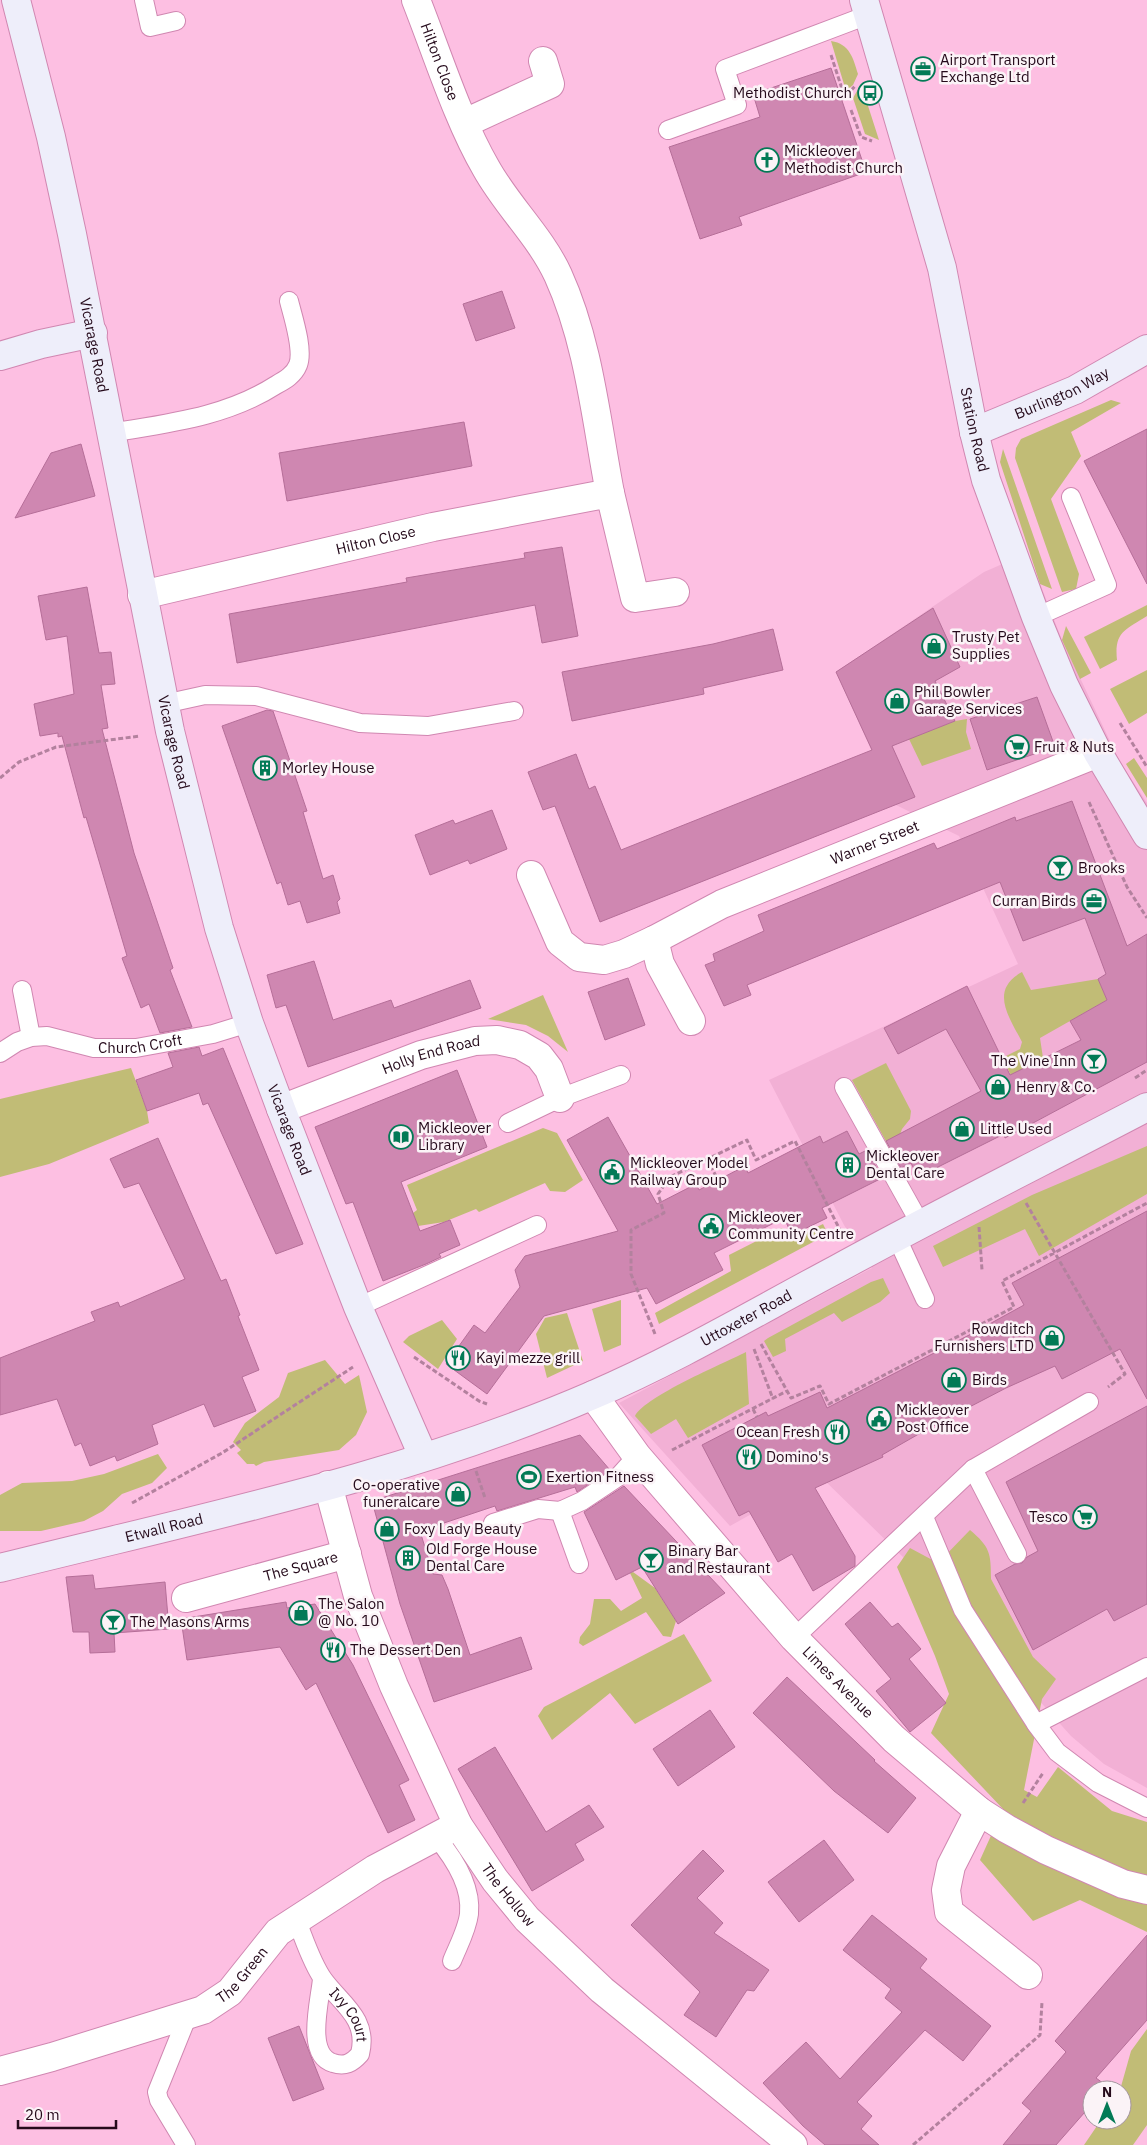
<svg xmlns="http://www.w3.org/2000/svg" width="1147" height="2145" viewBox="0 0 1147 2145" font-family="'IBM Plex Sans',sans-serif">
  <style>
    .built { fill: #f2b0d5 }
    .green { fill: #c1bc76 }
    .building { fill: #cf87b1; stroke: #b56e98 }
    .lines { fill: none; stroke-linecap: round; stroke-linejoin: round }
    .lane-casing { stroke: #d087b1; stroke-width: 20 }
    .street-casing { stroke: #d087b1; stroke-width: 30 }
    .secondary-casing { stroke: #d087b1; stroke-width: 30 }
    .path { stroke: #b3819e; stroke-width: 3; stroke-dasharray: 5 2.5; stroke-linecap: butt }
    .lane { stroke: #fff; stroke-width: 18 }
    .street { stroke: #fff; stroke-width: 28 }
    .secondary { stroke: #eeeefa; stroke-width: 28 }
    .labels { text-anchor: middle; stroke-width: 5; stroke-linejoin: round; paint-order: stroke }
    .poi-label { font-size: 15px; fill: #250a1b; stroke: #fbf3f7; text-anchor: start }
    .street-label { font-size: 15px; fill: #250a1b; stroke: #fbf3f7 }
  </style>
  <rect width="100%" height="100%" fill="#fdbfe2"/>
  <path class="built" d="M1028,553L1062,640L1119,760L1147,803V1788L1104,1764L1071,1736L932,1581L904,1558L820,1476L730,1526L619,1403L872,1268L844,1225L769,1080L1018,964L959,836L896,805L836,672L984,572Z"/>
  <path class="green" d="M831,41C850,44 853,58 858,74L853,85L846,91Z
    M861,84L879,140L865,134L853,98Z
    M1111,400L1121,403L1071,432L1081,456L1051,499L1079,574L1076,589L1062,592L1015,458L1016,448L1021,439Z
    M1003,449L1052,589L1040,584L1000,462Z
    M1147,605V616C1125,630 1114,632 1117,660L1100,669L1084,637Z
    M1066,626L1091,673L1080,679L1062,640Z
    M1147,670V713L1129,724L1110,689Z
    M967,719L966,732L971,749L922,766L909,739L955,721Z
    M1134,758L1147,778V798L1126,764Z
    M1022,972L1031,990L1098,979L1107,1000L1040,1038L1043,1058L1031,1064L1030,1070L1012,1077L1002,1058L1020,1049L1022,1042C1009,1017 989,990 1022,972Z
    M543,995L568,1052L548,1036L526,1025L488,1019Z
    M886,1063L911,1111L910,1119L902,1129L893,1154L852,1080Z
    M131,1068L147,1111L149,1123L49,1164L0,1177V1099Z
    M543,1128L557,1133L583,1180L565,1192L550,1191L545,1183L479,1212L476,1209L444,1222L418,1226L413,1213L417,1210L407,1185Z
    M1147,1146V1194L1039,1256L1025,1229L943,1267L933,1246L1032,1195Z
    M823,1224L828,1234L659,1324L655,1313L731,1271L729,1255L782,1228L790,1240Z
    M883,1278L890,1293L880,1302L842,1322L834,1313L785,1339L786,1351L773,1357L764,1341L768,1338L871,1282Z
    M621,1300V1345L604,1352L592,1309Z
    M567,1313L583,1361L547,1378L536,1334L545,1318Z
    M442,1320L457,1339L438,1369L403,1342L409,1336Z
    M746,1352L749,1404L688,1438L676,1419L651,1434L635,1416C646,1396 722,1364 746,1352Z
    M325,1360L345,1384L359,1375L367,1412L356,1435L339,1450L264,1462L256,1466L254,1464H247L237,1453L241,1450L233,1442L245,1423L279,1397L288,1373Z
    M158,1454L167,1468L152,1483L122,1494L103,1511L84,1521L41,1531H0V1495L22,1483L72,1481L104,1474Z
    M970,1530C990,1547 991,1553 991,1579L1033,1657L1056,1679L1042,1699L1024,1790L1037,1797L1058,1767L1112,1811L1147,1822V1932L1080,1900L1033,1921L980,1860L1003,1809L931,1733L949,1694L935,1656L897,1567L910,1548L938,1563Z
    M633,1572L655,1588L676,1621L671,1637L663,1636L646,1612L583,1646L579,1643L580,1637L590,1624L594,1599H610L621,1611L642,1598L630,1573Z
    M684,1634L712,1681L635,1724L610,1693L552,1740L538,1716L544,1707Z
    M1147,2029V2125L1133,2145H1084L1101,2120H1122V2090H1120L1131,2051Z"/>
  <path class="building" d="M831,68L866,172L739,217L742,225L700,239L669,147L760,117L753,94Z
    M502,291L515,328L476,341L463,304Z
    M464,422L472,466L287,501L279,453Z
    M1147,429V584L1084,461Z
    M81,444L95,496L15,518L51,453Z
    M562,547L578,636L542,643L535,605L237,663L229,614L407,582L406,578L525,558L524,553Z
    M87,587L99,653L111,652L115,684L101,685L108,728L102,729L134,853L173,968L170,970L192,1027L160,1033L149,1004L141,1008L122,958L127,956L86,817L84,818L62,736L58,737V733L40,736L34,704L74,694L67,636L46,640L38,596Z
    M933,608L960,667L935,681L955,721L892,746L915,797L600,922L555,806L543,810L528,772L576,754L589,789L595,786L621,850L872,750L836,672Z
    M773,629L783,670L703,688L704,694L572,721L562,672L713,644Z
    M1037,697L1055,747L987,770L970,719Z
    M267,710L273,711L307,811L303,812L323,879L333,875L340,899L337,902L340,913L307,923L300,901L288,905L281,882L277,884L222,726Z
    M1072,801L1127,946L1147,934V1062L1005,1138L1004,1134L918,1177L911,1163L901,1168L886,1141L981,1091L946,1029L898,1054L884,1028L967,986L1010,1075L1081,1040L1070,1021L1107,1000L1098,979L1106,974L1085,918L1023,941L1000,882L747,985L751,995L724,1006L705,965L715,961L713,954L764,931L758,915L934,843L937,849L1015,817L1016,821Z
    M492,810L507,849L470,864L468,860L430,875L415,835L453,820L455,824Z
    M314,961L333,1020L391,1000L394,1008L470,980L481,1008L308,1067L286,1005L276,1008L267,975Z
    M628,978L645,1025L605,1040L588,992Z
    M199,1047L202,1056L223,1048L303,1244L276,1254L208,1103L203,1105L199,1093L147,1111L136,1080L173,1067L168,1053Z
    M457,1070L487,1147L401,1182L420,1231L450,1220L460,1245L439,1254L441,1257L426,1264L383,1281L353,1202L346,1204L315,1127Z
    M608,1117L657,1204L696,1184L699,1190L745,1166L748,1173L820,1136L823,1143L847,1131L859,1154L867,1150L882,1178L822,1208L827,1218L792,1235L784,1218L714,1253L723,1270L656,1304L647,1288L544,1316L487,1394L446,1364L474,1325L485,1333L520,1287L515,1270L525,1256L618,1231L567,1140Z
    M158,1138L221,1281L226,1279L240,1315L238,1316L259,1370L242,1377L256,1411L214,1427L204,1404L152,1425L158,1444L117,1461L115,1456L90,1466L81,1443L75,1446L57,1399L0,1415V1358L95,1321L91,1312L118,1302L120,1307L185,1279L139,1183L124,1188L110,1159Z
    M1147,1211V1399L1120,1349L1062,1379L1055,1366L1006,1388L931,1427L882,1455L883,1457L815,1488L855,1556V1566L813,1591L792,1554L778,1562L749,1511L739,1516L702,1445L766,1412L768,1416L820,1392L827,1408L975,1332L1024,1305L1012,1283Z
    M1147,1406V1604L1114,1621L1107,1609L1033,1650L995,1575L1015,1564L1022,1563L1027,1557L1038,1551L1006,1482Z
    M580,1435L610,1470L577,1492L575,1487L497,1511L495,1506L420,1531L433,1574L442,1575L448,1589L470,1655L521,1637L532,1669L434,1702L400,1604L372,1501Z
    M624,1486L725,1593L678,1624L642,1567L616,1580L584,1512Z
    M93,1575L95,1589L165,1582L169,1629L114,1633L115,1652L90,1653L89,1632H73L66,1577Z
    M286,1602L287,1608L315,1604L353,1665L409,1780L399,1785L415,1820L388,1833L316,1683L306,1690L280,1647L187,1660L181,1619Z
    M870,1602L892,1627L898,1623L921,1649L909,1659L946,1703L910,1732L876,1691L891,1679L845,1624Z
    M787,1677L875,1760L874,1761L916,1798L888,1833L834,1791L753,1713Z
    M710,1710L735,1747L678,1786L653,1749Z
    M495,1747L546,1832L589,1805L604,1827L575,1844L584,1860L532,1891L458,1769Z
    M824,1840L854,1880L799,1922L768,1882Z
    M703,1850L724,1871L697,1898L723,1923L714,1933L769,1970L754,1991L747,1990L716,2037L684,2015L700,1992L631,1925Z
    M872,1915L927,1959L920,1968L991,2026L963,2061L925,2030L857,2102L872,2116L861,2129L879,2145H825L803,2126L763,2083L806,2042L840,2079L902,2012L885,1998L891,1989L843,1950Z
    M1147,1935V2020L1096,2078L1107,2086L1104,2090H1092V2104L1056,2145H1003L1031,2111L1022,2103L1066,2052L1055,2041Z
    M299,2026L324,2089L293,2101L268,2038Z"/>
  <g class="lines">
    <g class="lane-casing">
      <g id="lane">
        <path d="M144,0L150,27L176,21"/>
        <path d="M668,130L737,105L725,69L868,15"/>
        <path d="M111,433C169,423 226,417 276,385C285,380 294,375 298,365C304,350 293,317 289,301"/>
        <path d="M1036,617L1107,585L1071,497"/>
        <path d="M164,704L205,695L256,696L360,723L428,726L514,711"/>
        <path d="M22,990L31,1037"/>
        <path id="s1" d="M0,1053L17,1042L31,1037L47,1036L94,1048H136L213,1034L249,1023"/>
        <path d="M844,1087L921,1225"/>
        <path d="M508,1123L560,1098L621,1075"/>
        <path d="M897,1238L925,1299"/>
        <path d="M358,1307L537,1225"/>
        <path d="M973,1469L1017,1554"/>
        <path d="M560,1511L579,1564"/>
        <path d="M924,1517L963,1610L1036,1724L1057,1752L1098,1783L1147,1808"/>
        <path d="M493,1523L538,1509L560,1511L582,1501L618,1477L637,1456"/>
        <path d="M794,1638L973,1469L1089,1402"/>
        <path d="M1036,1724L1147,1667"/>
        <path d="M436,1837C453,1857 472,1885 469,1914C467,1930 458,1946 452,1961"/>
        <path id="s2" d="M296,1919C304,1938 311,1962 323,1979C340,2003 369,2018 360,2054C352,2063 345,2067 333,2063C305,2055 320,2001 322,1979"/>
        <path d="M186,2145L159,2100L157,2092L188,2015"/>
      </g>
    </g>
    <g class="street-casing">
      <g id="street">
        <path id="s3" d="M416,0C437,53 458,120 486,168C507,206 540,236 558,275C589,343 596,420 610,493"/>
        <path d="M465,123L550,84L543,61"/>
        <path id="s4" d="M142,595L433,527L610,493L635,598L675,592"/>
        <path id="s5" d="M531,875L560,942L579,957L604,960L624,954L654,940L722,904L1098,753"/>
        <path d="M654,940L660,964L691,1021"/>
        <path id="s6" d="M281,1109L421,1055L475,1041L497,1040L520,1045L539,1056L549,1069L560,1098"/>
        <path id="s7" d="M593,1395L637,1456L794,1638L894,1739L979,1811L1007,1829L1046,1850L1123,1884L1147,1890"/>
        <path id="s8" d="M328,1485L358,1596L394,1686L458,1825L495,1880L527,1919L602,1990L793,2145"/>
        <path id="s9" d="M186,1598L347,1554"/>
        <path d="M979,1811L951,1866L946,1890L949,1912L1028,1975"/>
        <path id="s10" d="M0,2071L52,2057L203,2010L230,1992L278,1932L375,1869L458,1825"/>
      </g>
    </g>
    <g class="secondary-casing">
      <g id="secondary">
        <path id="s11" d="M16,0L51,137L72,234L170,731L219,928L249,1023L281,1109L358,1307L423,1456"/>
        <path id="s12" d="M864,0L942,268L974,432L986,480L1036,617L1064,685L1098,753L1147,835"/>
        <path d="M0,356L41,344L93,333"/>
        <path id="s13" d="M974,432L1075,390L1147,349"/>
        <path id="s14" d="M0,1568C199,1518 404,1477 593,1395C677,1359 756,1312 837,1269C939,1213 1044,1161 1147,1107"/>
      </g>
    </g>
    <path class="path" d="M831,55L843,92L847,98
      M846,96L856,85
      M851,110L861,137L872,141
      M1120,723L1147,767
      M0,778L19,762L56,747L140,736
      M1089,802L1127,887L1147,918
      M1135,1078L1147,1070
      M707,1159L718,1180
      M1026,1203L1125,1374L1108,1387
      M979,1227L982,1270
      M655,1334L631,1274V1230L664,1213L658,1194L670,1177L747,1140L756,1160L795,1141L841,1232
      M761,1344L791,1398L820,1386L829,1404L1014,1307L1002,1281L1147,1203
      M754,1349L773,1399
      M414,1357L479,1401L487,1404
      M753,1409L757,1417
      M672,1450L787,1391
      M476,1471L485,1498
      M132,1503L222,1453L353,1367
      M1023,1803L1043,1773
      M913,2145L1040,2035L1042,2002"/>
    <use href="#lane" class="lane"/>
    <use href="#street" class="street"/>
    <use href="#secondary" class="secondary"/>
  </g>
  <defs>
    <g id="office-ring" transform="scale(1.25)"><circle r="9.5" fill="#fbf3f7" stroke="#037a56" stroke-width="1.5"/><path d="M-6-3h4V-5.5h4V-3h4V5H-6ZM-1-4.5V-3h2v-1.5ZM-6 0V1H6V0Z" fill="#037a56"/></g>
    <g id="bus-ring" transform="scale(1.25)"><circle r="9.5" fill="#fbf3f7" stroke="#037a56" stroke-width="1.5"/><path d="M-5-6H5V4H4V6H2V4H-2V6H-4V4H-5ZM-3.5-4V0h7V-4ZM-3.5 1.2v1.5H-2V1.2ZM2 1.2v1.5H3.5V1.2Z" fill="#037a56"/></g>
    <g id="church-ring" transform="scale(1.25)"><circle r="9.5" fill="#fbf3f7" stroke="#037a56" stroke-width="1.5"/><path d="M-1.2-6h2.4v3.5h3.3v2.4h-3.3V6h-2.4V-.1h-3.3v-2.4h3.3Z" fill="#037a56"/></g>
    <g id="shop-ring" transform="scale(1.25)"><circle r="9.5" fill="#fbf3f7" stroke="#037a56" stroke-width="1.5"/><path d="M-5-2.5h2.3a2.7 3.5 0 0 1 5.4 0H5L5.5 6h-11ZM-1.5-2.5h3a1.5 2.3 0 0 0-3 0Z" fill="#037a56"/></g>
    <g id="supermarket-ring" transform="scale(1.25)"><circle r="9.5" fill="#fbf3f7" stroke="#037a56" stroke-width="1.5"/><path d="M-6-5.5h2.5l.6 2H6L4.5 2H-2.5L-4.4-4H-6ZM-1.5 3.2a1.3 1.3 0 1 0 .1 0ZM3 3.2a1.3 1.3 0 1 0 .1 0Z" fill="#037a56"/></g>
    <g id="building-ring" transform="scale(1.25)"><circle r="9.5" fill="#fbf3f7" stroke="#037a56" stroke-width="1.5"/><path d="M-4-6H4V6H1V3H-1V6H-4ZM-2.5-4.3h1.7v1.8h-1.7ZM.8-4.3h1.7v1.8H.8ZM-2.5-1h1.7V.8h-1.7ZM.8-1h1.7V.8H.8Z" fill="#037a56"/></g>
    <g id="bar-ring" transform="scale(1.25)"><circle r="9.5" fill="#fbf3f7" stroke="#037a56" stroke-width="1.5"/><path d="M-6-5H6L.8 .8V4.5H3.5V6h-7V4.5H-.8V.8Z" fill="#037a56"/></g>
    <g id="library-ring" transform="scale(1.25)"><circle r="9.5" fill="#fbf3f7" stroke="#037a56" stroke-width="1.5"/><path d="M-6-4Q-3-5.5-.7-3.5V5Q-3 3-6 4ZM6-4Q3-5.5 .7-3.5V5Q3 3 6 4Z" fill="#037a56"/></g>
    <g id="civic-ring" transform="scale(1.25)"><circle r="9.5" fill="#fbf3f7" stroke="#037a56" stroke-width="1.5"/><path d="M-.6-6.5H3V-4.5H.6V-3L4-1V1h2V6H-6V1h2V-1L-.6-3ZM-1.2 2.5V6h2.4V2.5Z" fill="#037a56"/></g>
    <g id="restaurant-ring" transform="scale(1.25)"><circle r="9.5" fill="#fbf3f7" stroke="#037a56" stroke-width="1.5"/><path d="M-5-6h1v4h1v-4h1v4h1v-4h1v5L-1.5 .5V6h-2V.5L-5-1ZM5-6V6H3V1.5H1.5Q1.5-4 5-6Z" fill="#037a56"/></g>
    <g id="stadium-ring" transform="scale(1.25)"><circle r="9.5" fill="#fbf3f7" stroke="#037a56" stroke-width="1.5"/><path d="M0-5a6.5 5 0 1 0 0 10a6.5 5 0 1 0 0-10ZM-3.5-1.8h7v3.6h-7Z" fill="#037a56"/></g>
  </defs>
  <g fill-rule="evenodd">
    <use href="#office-ring" x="923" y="69"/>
    <use href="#bus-ring" x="870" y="93"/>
    <use href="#church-ring" x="767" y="160"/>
    <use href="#shop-ring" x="934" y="646"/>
    <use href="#shop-ring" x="897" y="701"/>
    <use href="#supermarket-ring" x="1017" y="747"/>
    <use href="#building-ring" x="265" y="768"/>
    <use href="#bar-ring" x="1060" y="868"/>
    <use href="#office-ring" x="1094" y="901"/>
    <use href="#bar-ring" x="1094" y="1061"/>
    <use href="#shop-ring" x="998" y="1087"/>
    <use href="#shop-ring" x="962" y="1129"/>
    <use href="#library-ring" x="401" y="1137"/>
    <use href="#building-ring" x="848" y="1165"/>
    <use href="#civic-ring" x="612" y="1172"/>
    <use href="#civic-ring" x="711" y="1226"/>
    <use href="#shop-ring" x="1052" y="1338"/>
    <use href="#restaurant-ring" x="458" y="1358"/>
    <use href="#shop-ring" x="954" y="1380"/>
    <use href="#civic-ring" x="879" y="1419"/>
    <use href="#restaurant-ring" x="837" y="1432"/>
    <use href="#restaurant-ring" x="749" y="1457"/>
    <use href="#stadium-ring" x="529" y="1477"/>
    <use href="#shop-ring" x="458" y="1494"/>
    <use href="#supermarket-ring" x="1085" y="1517"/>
    <use href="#shop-ring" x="387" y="1529"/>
    <use href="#building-ring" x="408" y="1558"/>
    <use href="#bar-ring" x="651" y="1560"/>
    <use href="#shop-ring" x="301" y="1613"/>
    <use href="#bar-ring" x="113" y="1622"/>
    <use href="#restaurant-ring" x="333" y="1650"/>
  </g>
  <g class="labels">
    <g class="poi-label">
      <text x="940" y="65">Airport Transport<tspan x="940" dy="17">Exchange Ltd</tspan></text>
      <text x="852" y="98" text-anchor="end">Methodist Church</text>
      <text x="784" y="156">Mickleover<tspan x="784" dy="17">Methodist Church</tspan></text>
      <text x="952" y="642">Trusty Pet<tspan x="952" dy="17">Supplies</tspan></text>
      <text x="914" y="697">Phil Bowler<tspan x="914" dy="17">Garage Services</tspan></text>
      <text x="1034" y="752">Fruit &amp; Nuts</text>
      <text x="282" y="773">Morley House</text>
      <text x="1078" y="873">Brooks</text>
      <text x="1076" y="906" text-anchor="end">Curran Birds</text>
      <text x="1076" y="1066" text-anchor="end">The Vine Inn</text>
      <text x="1016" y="1092">Henry &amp; Co.</text>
      <text x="418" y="1133">Mickleover<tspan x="418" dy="17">Library</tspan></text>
      <text x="980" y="1134">Little Used</text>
      <text x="866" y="1161">Mickleover<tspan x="866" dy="17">Dental Care</tspan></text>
      <text x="630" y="1168">Mickleover Model<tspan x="630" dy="17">Railway Group</tspan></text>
      <text x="728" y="1222">Mickleover<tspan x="728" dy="17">Community Centre</tspan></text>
      <text x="1034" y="1334" text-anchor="end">Rowditch<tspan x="1034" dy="17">Furnishers LTD</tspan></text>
      <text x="476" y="1363">Kayi mezze grill</text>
      <text x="972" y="1385">Birds</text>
      <text x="896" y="1415">Mickleover<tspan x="896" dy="17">Post Office</tspan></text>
      <text x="820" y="1437" text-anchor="end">Ocean Fresh</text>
      <text x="766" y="1462">Domino's</text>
      <text x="546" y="1482">Exertion Fitness</text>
      <text x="440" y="1490" text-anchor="end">Co-operative<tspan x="440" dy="17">funeralcare</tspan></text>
      <text x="1068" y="1522" text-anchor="end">Tesco</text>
      <text x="404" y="1534">Foxy Lady Beauty</text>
      <text x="426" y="1554">Old Forge House<tspan x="426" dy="17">Dental Care</tspan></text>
      <text x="668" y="1556">Binary Bar<tspan x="668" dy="17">and Restaurant</tspan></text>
      <text x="318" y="1609">The Salon<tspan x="318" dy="17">@ No. 10</tspan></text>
      <text x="130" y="1627">The Masons Arms</text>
      <text x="350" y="1655">The Dessert Den</text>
    </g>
    <g class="street-label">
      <text dy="5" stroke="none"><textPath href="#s3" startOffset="66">Hilton Close</textPath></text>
      <text dy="5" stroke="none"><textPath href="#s11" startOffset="354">Vicarage Road</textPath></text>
      <text dy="5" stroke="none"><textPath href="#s13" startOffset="96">Burlington Way</textPath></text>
      <text dy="5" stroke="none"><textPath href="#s12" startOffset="444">Station Road</textPath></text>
      <text dy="5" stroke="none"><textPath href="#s4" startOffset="240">Hilton Close</textPath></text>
      <text dy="5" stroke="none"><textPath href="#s11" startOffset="759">Vicarage Road</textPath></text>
      <text dy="5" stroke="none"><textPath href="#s5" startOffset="418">Warner Street</textPath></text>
      <text dy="5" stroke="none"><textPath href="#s1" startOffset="146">Church Croft</textPath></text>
      <text dy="5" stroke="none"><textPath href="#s6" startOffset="160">Holly End Road</textPath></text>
      <text dy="5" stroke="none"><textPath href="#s11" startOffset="1164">Vicarage Road</textPath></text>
      <text dy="5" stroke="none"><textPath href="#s14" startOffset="790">Uttoxeter Road</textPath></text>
      <text dy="5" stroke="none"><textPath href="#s14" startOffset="169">Etwall Road</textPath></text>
      <text dy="5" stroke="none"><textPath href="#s9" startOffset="119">The Square</textPath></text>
      <text dy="5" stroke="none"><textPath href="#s7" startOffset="378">Limes Avenue</textPath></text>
      <text dy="5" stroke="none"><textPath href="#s8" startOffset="451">The Hollow</textPath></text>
      <text dy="5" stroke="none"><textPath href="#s10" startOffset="265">The Green</textPath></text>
      <text dy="5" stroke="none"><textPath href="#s2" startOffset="111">Ivy Court</textPath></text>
    </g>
  </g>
  <g transform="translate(1107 2105)"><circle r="24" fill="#fbf3f7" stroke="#a5969f"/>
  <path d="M0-4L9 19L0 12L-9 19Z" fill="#037a56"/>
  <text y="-8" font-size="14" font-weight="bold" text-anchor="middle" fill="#250a1b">N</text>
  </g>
  <path d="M18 2120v8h98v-8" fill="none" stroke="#250a1b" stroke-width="2.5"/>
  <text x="25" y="2120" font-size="15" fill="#250a1b" stroke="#fbf3f7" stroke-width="4" paint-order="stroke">20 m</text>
</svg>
